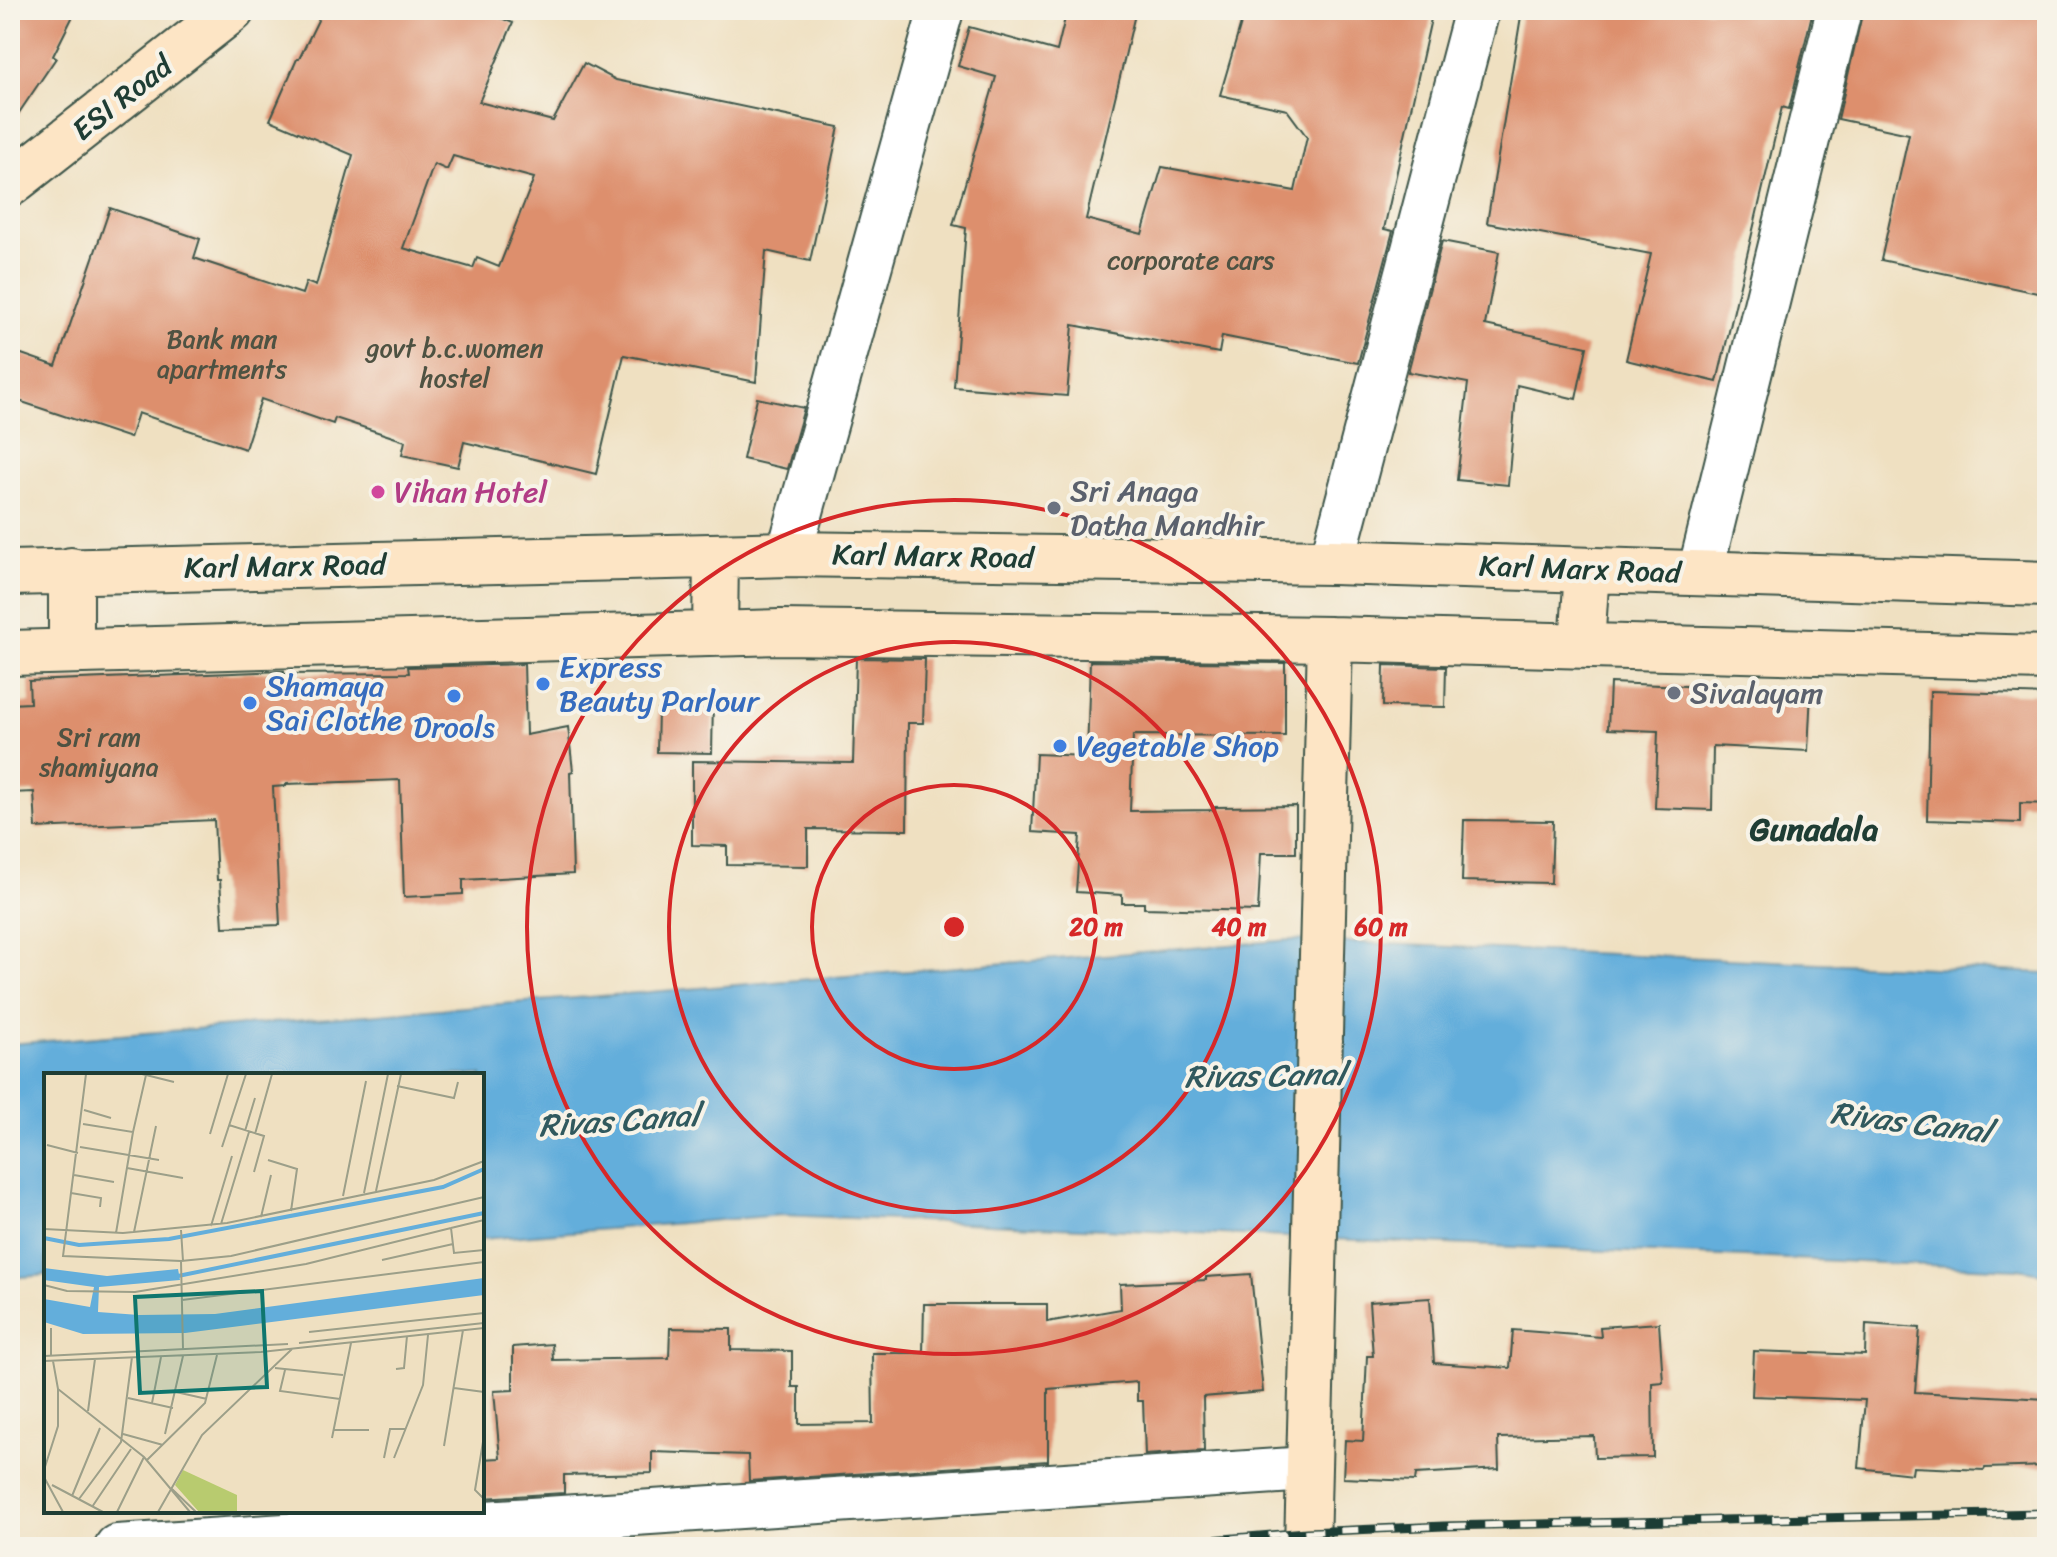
<svg xmlns="http://www.w3.org/2000/svg" width="2057" height="1557" viewBox="0 0 2057 1557" font-family="Sriracha,sans-serif">
  <style>
    .water { fill: #63aedb; stroke: #417688; stroke-width: 2 }
    .building { fill: #dd8f6d; fill-rule: evenodd }
    .lines { fill: none; stroke-linecap: round; stroke-linejoin: round }
    .street-casing { stroke: #3e5549; stroke-width: 48 }
    .secondary-casing { stroke: #3e5549; stroke-width: 48 }
    .street { stroke: #fff; stroke-width: 44 }
    .secondary { stroke: #fde5c5; stroke-width: 44 }
    .rail-casing { stroke: #1f3d34; stroke-width: 9 }
    .rail { stroke: #f7f3e8; stroke-width: 6; stroke-dasharray: 18; stroke-linecap: butt }
    .ring { fill: none; stroke: #d62828; stroke-width: 4 }
    .hotel-dot { fill: #d1479c; stroke: #f7f3e8; stroke-width: 3 }
    .worship-dot { fill: #6b7280; stroke: #f7f3e8; stroke-width: 3 }
    .shop-dot { fill: #3f7fe0; stroke: #f7f3e8; stroke-width: 3 }
    .labels { text-anchor: middle; stroke-width: 8; stroke-linejoin: round; paint-order: stroke }
    .number-label { font-size: 26px; fill: #4e5242 }
    .street-label { font-size: 30px; fill: #1f3d34; stroke: #f7f3e8 }
    .worship-label { font-size: 30px; fill: #5b616d; stroke: #f7f3e8; text-anchor: start }
    .hotel-label { font-size: 30px; fill: #b23c85; stroke: #f7f3e8; text-anchor: start }
    .shop-label { font-size: 30px; fill: #366cbe; stroke: #f7f3e8; text-anchor: start }
    .neighbourhood-label { font-size: 32px; font-weight: bold; fill: #1f3d34; stroke: #f7f3e8 }
    .water-label { font-size: 32px; font-style: italic; fill: #30595e; stroke: #f7f3e8 }
    .inset-river { fill: none; stroke: #63aedb; stroke-width: 4 }
    .inset-road { fill: none; stroke: #9c9f89; stroke-width: 2 }
    .view { fill: #0f766e; fill-opacity: 0.15; stroke: #0f766e; stroke-width: 4 }
    .inset-edge { fill: none; stroke: #1f3d34; stroke-width: 4 }
    .centre { fill: #d62828; stroke: #f7f3e8; stroke-width: 4 }
    .ring-label { font-size: 24px; text-anchor: middle; font-weight: bold; fill: #d62828; stroke: #f7f3e8; stroke-width: 8; stroke-linejoin: round; paint-order: stroke }
  </style>
  <rect width="100%" height="100%" fill="#f7f3e8"/>
  <filter id="ink" filterUnits="userSpaceOnUse"><feTurbulence type="fractalNoise" baseFrequency=".0125" numOctaves="2"/><feDisplacementMap in="SourceGraphic" scale="16" xChannelSelector="R" yChannelSelector="G"/><feConvolveMatrix kernelMatrix="1 2 1 2 8 2 1 2 1" color-interpolation-filters="sRGB"/></filter>
  <filter id="wash" filterUnits="userSpaceOnUse"><feTurbulence type="fractalNoise" baseFrequency=".006" numOctaves="4" result="noise"/><feDisplacementMap in="SourceGraphic" scale="32" xChannelSelector="R" yChannelSelector="G"/><feGaussianBlur stdDeviation="1.8" result="paint"/><feColorMatrix in="noise" values="0 0 0 0 0 0 0 0 0 0 0 0 0 0 0 0 0 1.4 0 .05"/><feComposite in="paint" operator="in"/></filter>
  <g filter="url(#wash)">
    <rect width="100%" height="100%" fill="#efe0c1"/>
    <path class="water" d="M1291,940L2047,973V1274L2018,1269L782,1215L482,1239V1075H46V1275L10,1278V1044Z"/>
    <g id="blocks">
      <path class="building" d="M10,10H76L53,56L56,58L10,126Z
        M323,10H482L513,23L479,102L553,121L584,63L616,80L839,127L810,261L766,251L756,382L624,355L596,474L464,442L458,467L402,455L405,441L335,418L333,424L261,399L245,449L138,413L130,438L10,398V350L56,366L110,208L200,239L194,258L302,294L306,282L316,286L353,155L270,120L297,59H299ZM453,156L534,178L499,267L477,258L473,268L403,248L434,164L447,170Z
        M1067,10H1136L1086,219L1142,234L1162,167L1295,191L1307,137L1287,110L1220,95L1245,10H1433L1384,229L1393,231L1358,363L1222,336L1219,353L1073,325L1067,396L954,387L966,228L953,225L996,77L958,66L969,27L1057,51Z
        M1522,10H1813L1789,109L1782,107L1717,382L1626,360L1651,254L1487,223Z
        M1863,10H2047V295L1881,260L1909,134L1838,119Z
        M1442,241L1499,252L1485,325L1587,347L1576,399L1517,385L1508,485L1457,480L1468,383L1408,372Z
        M757,398L804,408L787,469L743,459Z
        M856,658L925,659L923,723H908L907,830L808,829V866L727,865V846L692,845V761L853,763Z
        M1090,661L1285,663V736L1133,735L1130,811L1215,810V807L1296,806V853H1261L1258,911L1144,908V903H1122V895L1076,892L1080,835L1032,832L1036,754L1087,756Z
        M524,664L526,735L568,727L573,771L570,772L573,874L463,880V894L404,897L400,780L286,784V786L273,787L280,925L223,927L220,880H217L214,820L36,828L34,792L10,793V704L30,703L29,681L284,671V674L409,673L408,667Z
        M1384,665L1446,667L1445,707L1383,706Z
        M1610,683L1811,691L1808,751L1713,746L1712,810L1655,808L1658,731L1608,729Z
        M1930,691L2047,695V804L2020,803V823L1927,820Z
        M713,700L712,753L657,752L658,710Z
        M1464,820L1553,821L1551,883L1462,881Z
        M1251,1274L1263,1392L1203,1397L1204,1451L1145,1455L1143,1401H1137V1382L1048,1389V1461L749,1481L748,1455L652,1452V1473L564,1475V1493L482,1498V1459L500,1458L494,1391L513,1390V1347L552,1344L553,1360L669,1358L670,1328L731,1329V1350L792,1351V1387H799V1424L873,1423L872,1353H923L924,1304H1047V1322L1121,1309L1120,1284L1206,1280V1277Z
        M1430,1298L1434,1363L1510,1368L1513,1330L1601,1337L1600,1327L1659,1323L1663,1382L1652,1383L1653,1457L1595,1458L1594,1436L1498,1438L1499,1469L1416,1474L1415,1481L1343,1478L1345,1440L1363,1441L1367,1356H1373L1369,1302Z
        M1866,1324L1920,1328L1915,1392L2047,1399V1466L1985,1468L1984,1470L1913,1467L1912,1474L1859,1468L1865,1400L1752,1396L1754,1351L1865,1355Z"/>
    </g>
  </g>
  <g filter="url(#ink)">
    <use href="#blocks" fill-opacity="0" stroke="#3e5549" stroke-width="2"/>
    <g class="lines">
      <g class="street-casing">
        <path id="street" d="M789,554L941,10
          M1332,562L1477,10
          M1700,573L1839,10
          M117,1547L1308,1469"/>
      </g>
      <g class="secondary-casing">
        <path id="secondary" d="M10,184L232,10
          M71,570V650
          M10,573L789,554L1332,562L2047,584
          M715,634L716,556
          M1582,645L1587,570
          M10,653L780,632L1330,639L2047,658
          M1307,1547L1330,639"/>
      </g>
      <use href="#street" class="street"/>
      <use href="#secondary" class="secondary"/>
      <g class="rail-casing">
        <path id="rail" d="M1125,1547L1307,1532L1444,1526L2047,1513"/>
      </g>
      <use href="#rail" class="rail"/>
    </g>
  </g>
  <g class="ring">
    <circle cx="954" cy="927" r="142"/>
    <circle cx="954" cy="927" r="285"/>
    <circle cx="954" cy="927" r="427"/>
  </g>
  <circle class="hotel-dot" cx="378" cy="492" r="8"/>
  <g class="worship-dot">
    <circle cx="1054" cy="508" r="8"/>
    <circle cx="1674" cy="693" r="8"/>
  </g>
  <g class="shop-dot">
    <circle cx="543" cy="684" r="8"/>
    <circle cx="454" cy="696" r="8"/>
    <circle cx="250" cy="703" r="8"/>
    <circle cx="1060" cy="746" r="8"/>
  </g>
  <g class="labels">
    <g class="number-label">
      <text x="1191" y="269">corporate cars</text>
      <text x="222" y="348">Bank man<tspan x="222" dy="30">apartments</tspan></text>
      <text x="455" y="357">govt b.c.women<tspan x="455" dy="30">hostel</tspan></text>
      <text x="99" y="746">Sri ram<tspan x="99" dy="30">shamiyana</tspan></text>
    </g>
    <g class="street-label">
      <text transform="translate(122 98) rotate(-38)" y="10">ESI Road</text>
      <text transform="translate(933 556) rotate(1)" y="10">Karl Marx Road</text>
      <text transform="translate(285 566) rotate(-1)" y="10">Karl Marx Road</text>
      <text transform="translate(1580 569) rotate(2)" y="10">Karl Marx Road</text>
    </g>
    <g class="worship-label">
      <text x="1070" y="501">Sri Anaga<tspan x="1070" dy="34">Datha Mandhir</tspan></text>
      <text x="1690" y="703">Sivalayam</text>
    </g>
    <g class="hotel-label">
      <text x="394" y="502">Vihan Hotel</text>
    </g>
    <g class="shop-label">
      <text x="559" y="677">Express<tspan x="559" dy="34">Beauty Parlour</tspan></text>
      <text x="266" y="696">Shamaya<tspan x="266" dy="34">Sai Clothe</tspan></text>
      <text x="454" y="737" text-anchor="middle">Drools</text>
      <text x="1076" y="756">Vegetable Shop</text>
    </g>
    <g class="neighbourhood-label">
      <text x="1814" y="840">Gunadala</text>
    </g>
    <g class="water-label">
      <text transform="translate(1265 1075) rotate(-1)" y="11">Rivas Canal</text>
      <text transform="translate(619 1120) rotate(-4)" y="11">Rivas Canal</text>
      <text transform="translate(1911 1122) rotate(7)" y="11">Rivas Canal</text>
    </g>
  </g>
  <g transform="translate(44 1073)">
    <rect width="440" height="440" fill="#efe0c1"/>
    <path d="M139,397L193,422V439H155L131,412Z" fill="#b8cb6f"/>
    <path d="M0,195L63,203L134,196L136,207L55,214L54,239L95,242L171,241L440,205V222L141,260L39,261L0,249V226L46,234L50,214L0,207Z" fill="#63aedb"/>
    <path class="inset-river" d="M0,165L35,172L125,166L399,114L440,96M134,203L440,140"/>
    <path class="inset-road" d="M42,1L19,183L137,188L139,276M102,2L130,9M353,13L410,25L414,9M40,37L67,45M39,51L89,59L72,160M185,52L220,63L210,99M201,58L211,25M89,59L102,2L98,1M166,61L184,1M211,61L228,1M3,72L34,80M36,74L115,87M178,74L202,1M224,87L253,96L247,138M83,95L139,105M30,102L70,109M332,118L357,1M27,120L57,125L56,134M320,120L344,1M299,123L322,8M217,144L227,102M177,151L205,59M167,153L188,83M407,155L440,147M0,156L79,160L183,150L390,107L440,88M137,157L139,188M90,159L112,53M338,187L409,171M137,188L187,183L440,124M0,212L23,218L91,219L262,191L407,155L410,180L440,177M138,227L440,189M265,259L440,240M255,270L440,250M0,283L244,271M7,283V255M0,288L217,279L440,255M9,288L14,316L100,384L146,439M231,295L299,302M352,296L360,295L363,263M241,297L236,318L296,326M410,315L440,319M132,319L163,326M84,325L129,335M108,330L117,284M44,338L51,286M290,357H325M79,361L119,372M121,361L139,283M440,363L431,417L440,426M288,365L307,270M400,373L419,257M340,385L346,356H362M350,385L379,312L384,262M103,387L161,330L173,282M0,397L14,353V316M0,404L19,439M8,412L59,439M128,416L152,439M28,423L56,355M35,426L77,369L88,284M48,434L87,376M73,439L100,384M114,439L158,362L248,276"/>
    <path class="view" d="M218,218L223,314L96,320L91,224Z"/>
    <rect width="440" height="440" class="inset-edge"/>
  </g>
  <circle cx="954" cy="927" r="12" class="centre"/>
  <g class="ring-label">
    <text x="1096" y="935">20 m</text>
    <text x="1239" y="935">40 m</text>
    <text x="1381" y="935">60 m</text>
  </g>
  <rect width="2057" height="1557" fill="none" stroke="#f7f3e8" stroke-width="40"/>
</svg>
